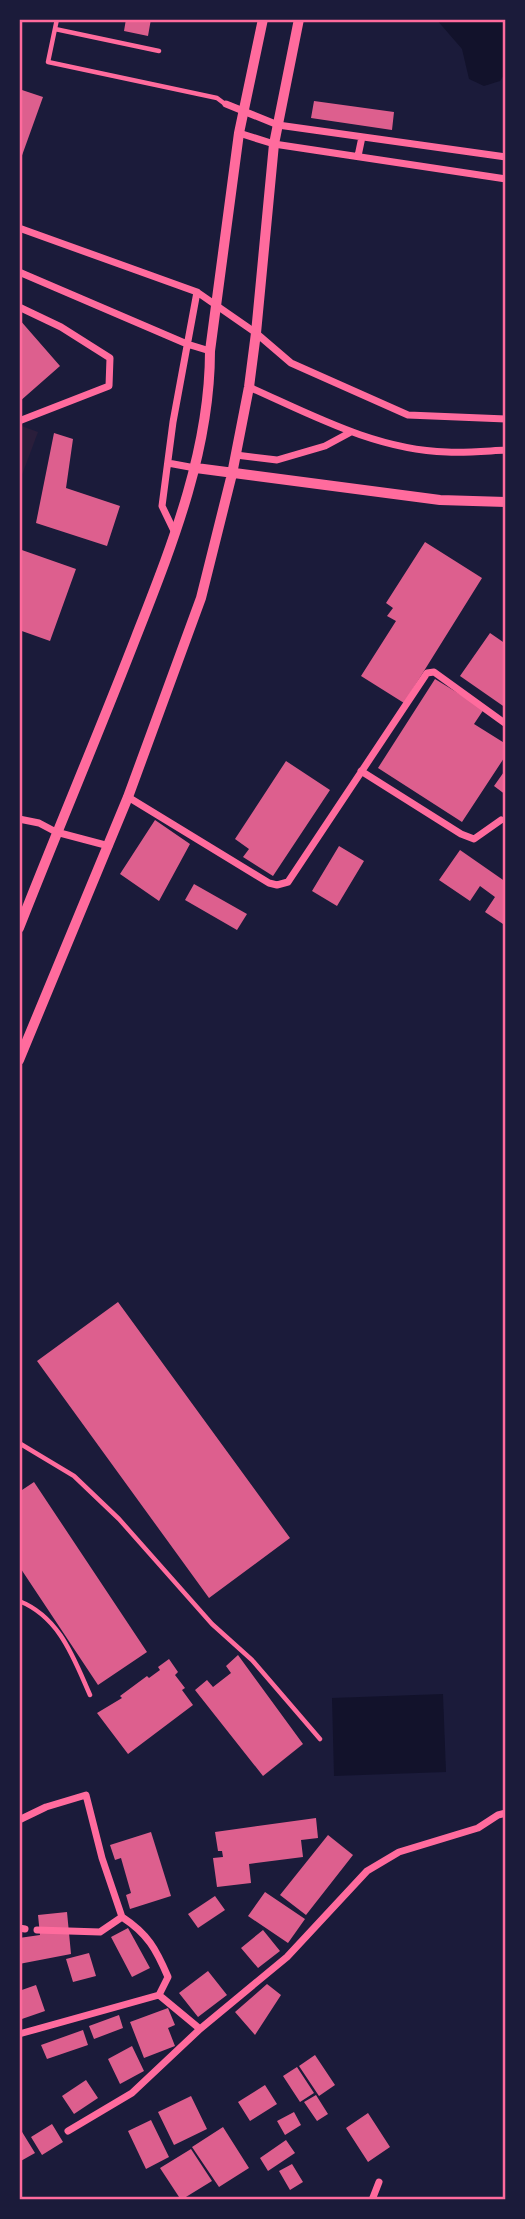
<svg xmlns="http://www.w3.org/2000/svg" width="525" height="2219" viewBox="0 0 525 2219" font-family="'Sofia Sans Condensed',sans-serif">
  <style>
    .green { fill: #2a1e3b }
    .water { fill: #12122b }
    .building { fill: #dd5f8e }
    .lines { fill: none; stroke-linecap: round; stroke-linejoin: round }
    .service { stroke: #ff6b9d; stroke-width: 4.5 }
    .minor { stroke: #ff6b9d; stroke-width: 7 }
    .tertiary { stroke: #ff6b9d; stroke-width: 10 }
    .neatline { fill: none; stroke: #ff6b9d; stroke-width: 2.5 }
  </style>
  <rect width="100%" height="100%" fill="#1b1b3a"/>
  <path class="green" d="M19,425L38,432L19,483Z"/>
  <path class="water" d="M436,19H506V72L500,81L484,86L469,79L462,49Z
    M443,1694L446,1772L334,1776L332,1698Z"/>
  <path class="building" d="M126,19H151L148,36L124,31Z
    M19,89L43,97L20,161H19Z
    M314,101L394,112L392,130L311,118Z
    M19,319L60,366L19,402Z
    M54,433L73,439L66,488L120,506L107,546L36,523Z
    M425,542L482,578L404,703L361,676L396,621L387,616L393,608L386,603Z
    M19,549L76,569L50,641L19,630Z
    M490,633L506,644V708L460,676Z
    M435,679L484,709L474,724L506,744V755L462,822L378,768Z
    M286,761L330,790L273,876L243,857L249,849L235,839Z
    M506,769V795L494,786Z
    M155,820L190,844L159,901L120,874Z
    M339,846L364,861L337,906L312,891Z
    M460,850L506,882V926L485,912L495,897L480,886L470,901L439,880Z
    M194,884L247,914L237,930L185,900Z
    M118,1302L290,1538L209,1598L37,1361Z
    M34,1482L147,1652L98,1685L19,1566V1492Z
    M238,1655L303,1744L263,1776L195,1690L207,1680L213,1687L231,1673L226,1666Z
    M169,1659L178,1672L175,1675L185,1688L182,1690L193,1705L128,1754L97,1713L122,1698L120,1696L147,1676L149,1678L160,1670L158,1667Z
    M316,1818L318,1838L301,1840L303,1857L249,1864L251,1883L217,1887L213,1858L223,1857L222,1851H218L215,1832Z
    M151,1832L171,1896L130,1909L126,1895L131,1893L121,1858L115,1860L110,1845Z
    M328,1835L353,1855L306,1915L280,1895Z
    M265,1892L305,1919L288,1943L248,1916Z
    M215,1896L225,1910L198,1928L188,1914Z
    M67,1912L71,1954L19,1964V1938L40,1935L38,1915Z
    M128,1928L150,1968L132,1977L111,1937Z
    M263,1930L280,1951L258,1968L241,1948Z
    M89,1953L96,1976L73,1982L66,1959Z
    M208,1971L227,1995L198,2017L179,1993Z
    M267,1984L281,1995L255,2035L235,2012Z
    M36,1985L45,2011L19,2020V1991Z
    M168,2008L175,2025L168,2028L175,2046L144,2058L130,2022Z
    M119,2015L123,2028L94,2039L89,2026Z
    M83,2030L88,2045L47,2059L41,2045Z
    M132,2046L144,2071L120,2084L108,2059Z
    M315,2055L335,2085L319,2096L299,2066Z
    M297,2067L314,2093L300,2102L283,2076Z
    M86,2080L98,2098L74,2114L62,2096Z
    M265,2085L277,2104L250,2121L238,2102Z
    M316,2095L328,2114L317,2121L304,2102Z
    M191,2096L207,2129L174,2145L158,2112Z
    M294,2112L301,2125L285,2135L277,2121Z
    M368,2113L390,2147L368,2162L346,2128Z
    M151,2120L169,2157L146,2169L128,2131Z
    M52,2124L63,2142L42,2155L31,2137Z
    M19,2127L35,2153L19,2162Z
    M223,2127L249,2168L219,2187L192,2147Z
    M286,2140L295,2153L268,2171L260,2158Z
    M191,2149L212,2181L181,2200L160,2168Z
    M292,2164L303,2182L290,2190L279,2171Z"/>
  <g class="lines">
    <path class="service" d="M57,19L48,62L217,98L225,104
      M55,29L159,51
      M19,1443L74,1476L119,1519L212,1624L252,1660L320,1739
      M19,1601C60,1617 74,1659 90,1695"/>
    <path class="minor" d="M226,104L278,125L506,157
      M239,133L274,144L506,179
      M358,156L362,137
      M19,228L197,292L256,333L291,363L408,415L506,419
      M19,272L187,344L210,351
      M19,307L61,327L110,358L109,386L19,421
      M249,387C312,415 376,450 447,452C466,453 486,451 506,450
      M236,455L277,460L325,446L351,432
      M168,463L195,468
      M175,533L162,506L173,422L197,292
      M361,771L461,834L474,839L501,820
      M128,797L269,883L277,885L288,882L427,673L434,672L506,724
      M19,819L39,823L56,832L109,846
      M19,1820L46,1807L86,1795L102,1858L122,1917
      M122,1917C148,1934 156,1949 168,1977L159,1995
      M19,1928L25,1929
      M37,1930L100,1932L122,1917
      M19,2034L159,1995L200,2029L287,1957L367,1871L399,1852L478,1828L498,1815L506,1813
      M68,2131L132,2093L200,2029
      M372,2200L379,2182"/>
    <path class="tertiary" d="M196,468L440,500L506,502
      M19,928C57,831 98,735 136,637C172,545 210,451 210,351L239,133L263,19
      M19,1060L128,797L201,598L232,474L249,387L256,333L274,144L299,19"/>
  </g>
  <rect width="525" height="2219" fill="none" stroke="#1b1b3a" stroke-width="42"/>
  <rect x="21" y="21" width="483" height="2177" class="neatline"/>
</svg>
